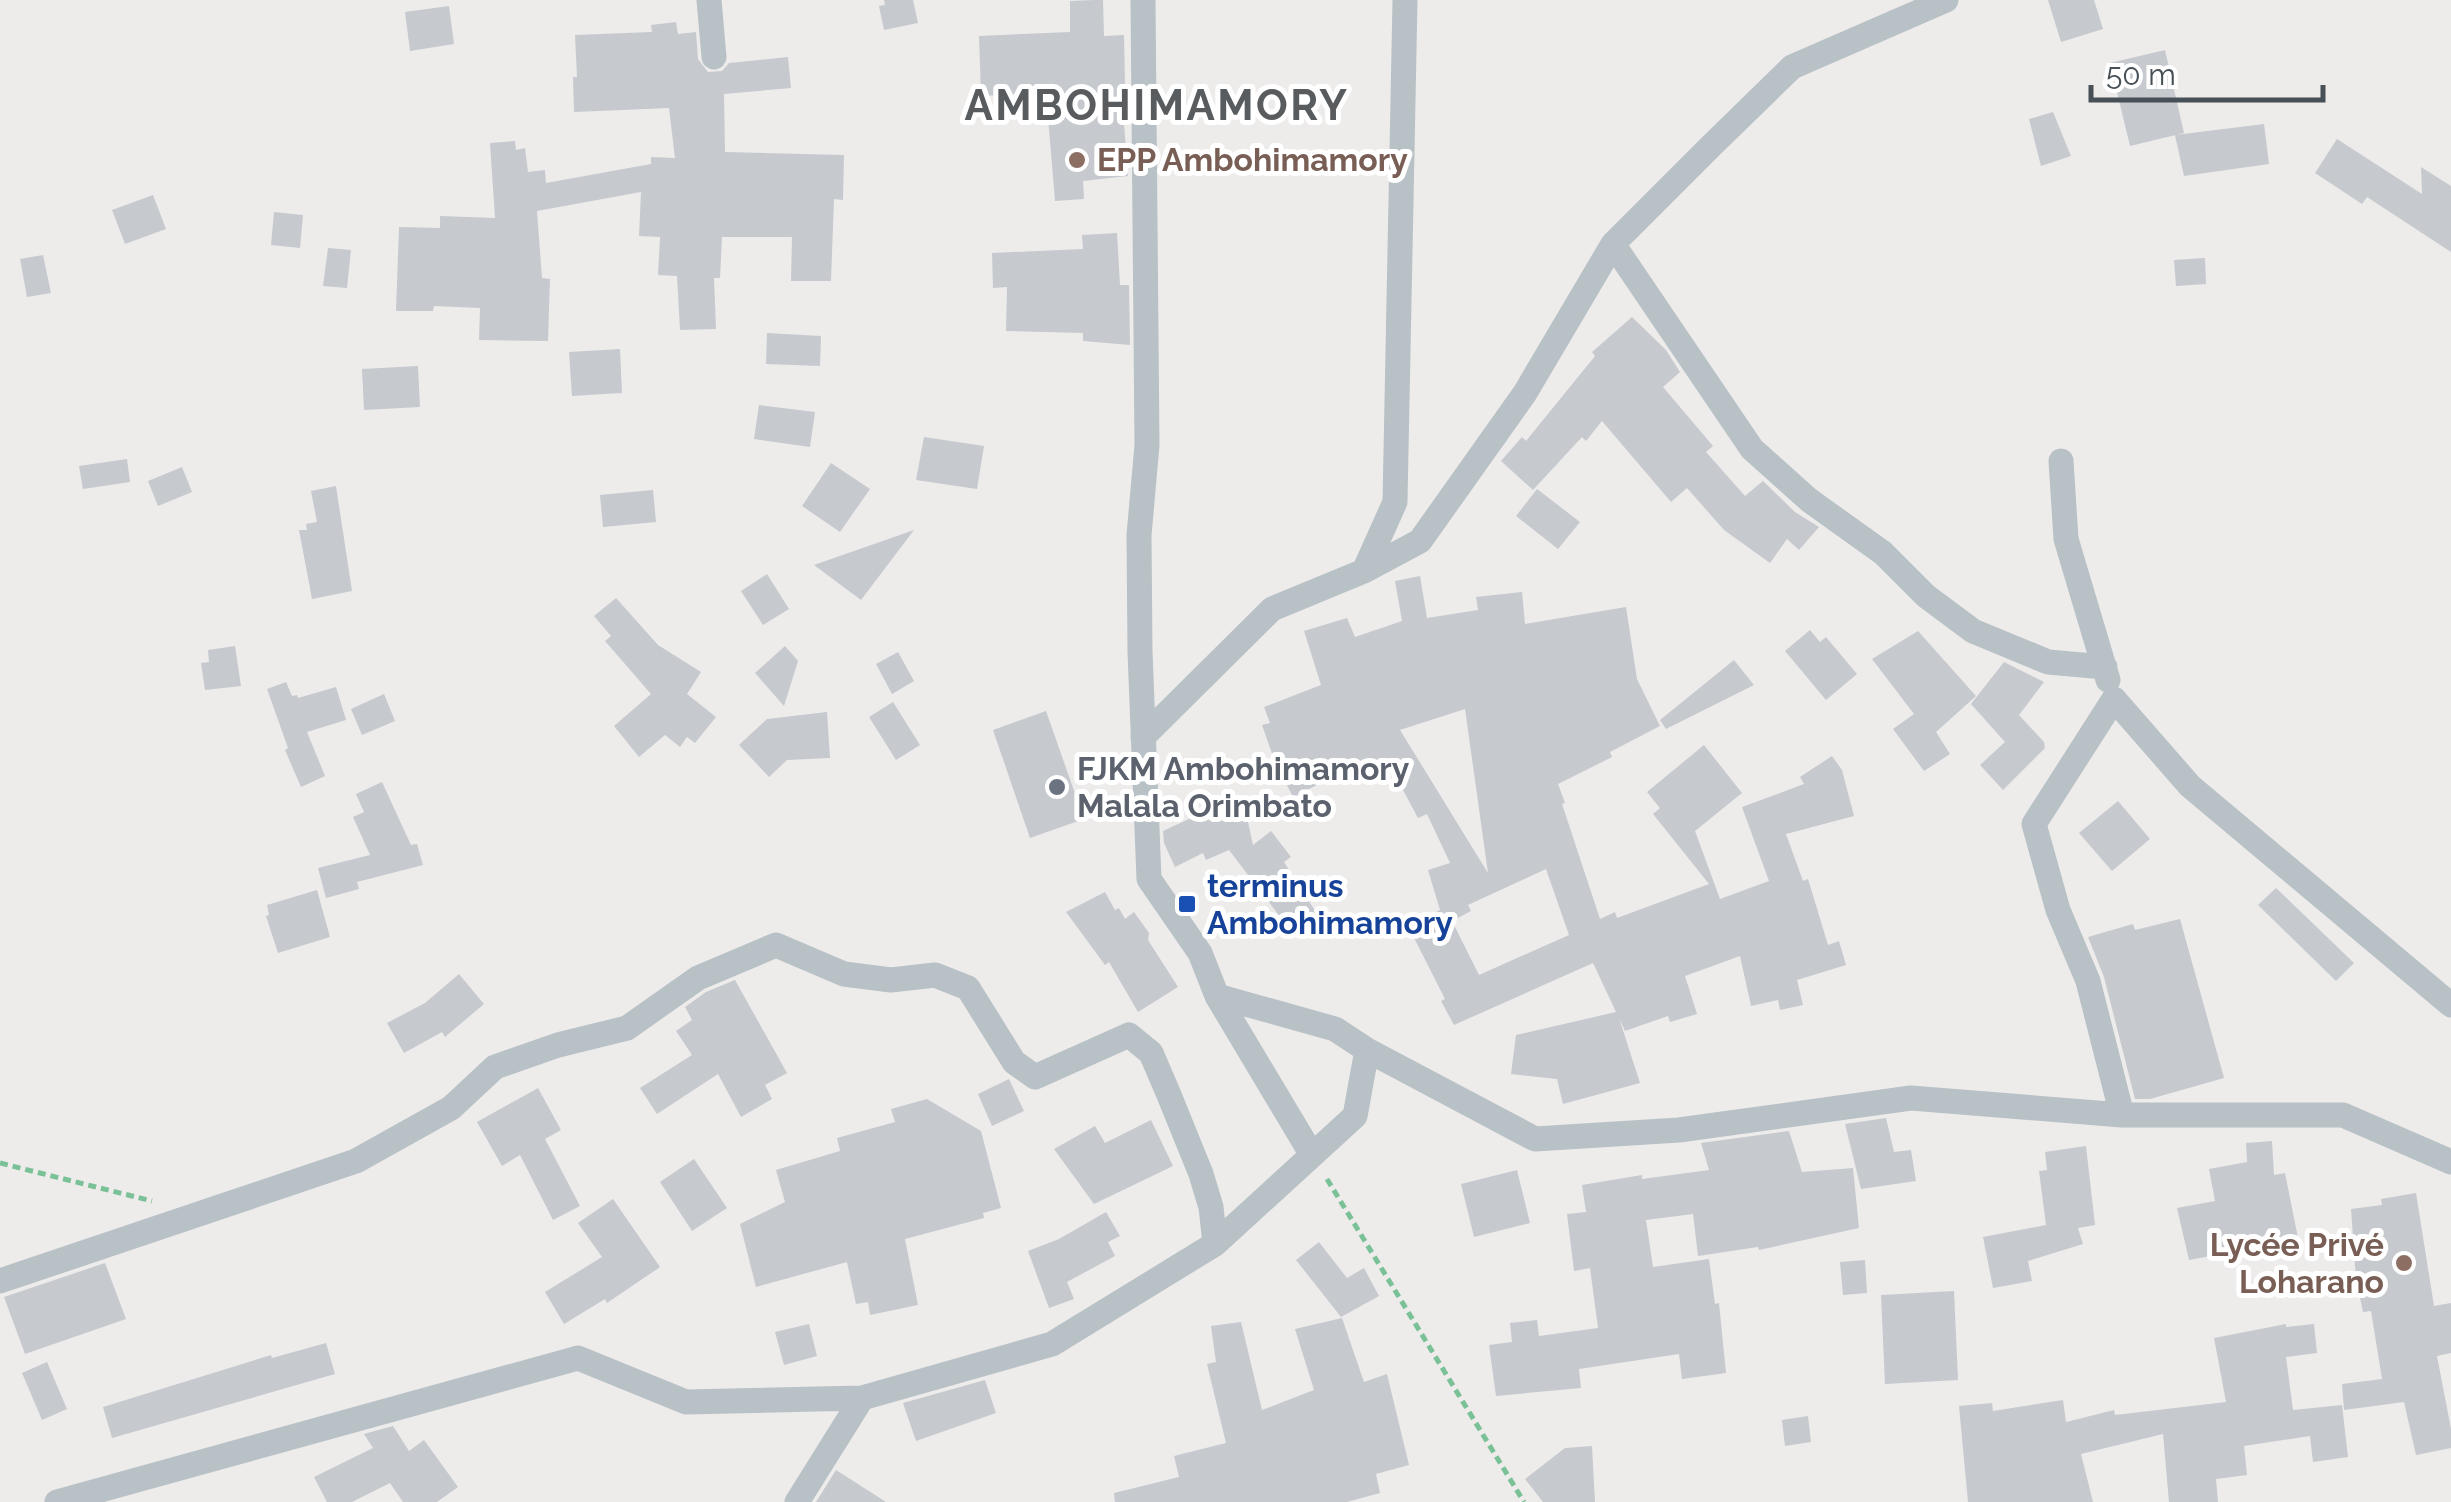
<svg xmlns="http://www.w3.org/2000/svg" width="2451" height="1502" viewBox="0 0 2451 1502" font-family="Raleway,sans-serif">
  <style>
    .building { fill: #c6c9ce; fill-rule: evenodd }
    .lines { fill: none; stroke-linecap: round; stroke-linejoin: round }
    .path { stroke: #7ac197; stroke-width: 5; stroke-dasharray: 8 5; stroke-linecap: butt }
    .street { stroke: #b8c1c6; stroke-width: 25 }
    .education-dot { fill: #8d6e63; stroke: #fff; stroke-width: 4 }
    .worship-dot { fill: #6b7280; stroke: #fff; stroke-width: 4 }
    .transit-dot { fill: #1a4fb4; stroke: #fff; stroke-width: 4 }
    .labels { text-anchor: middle; stroke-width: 10; stroke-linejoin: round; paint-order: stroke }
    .education-label { font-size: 32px; font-weight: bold; fill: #785e54; stroke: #fff; text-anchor: start }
    .worship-label { font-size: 32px; font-weight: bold; fill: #5b616d; stroke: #fff; text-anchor: start }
    .transit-label { font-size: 32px; font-weight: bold; fill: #164399; stroke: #fff; text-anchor: start }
    .district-label { font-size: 42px; font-weight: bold; letter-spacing: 2.5px; fill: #595c5f; stroke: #fff }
  </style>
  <rect width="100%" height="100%" fill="#eeebeb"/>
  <path class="building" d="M884,0H913L918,23L884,30L879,6L885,5Z
    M1094,0H1103L1104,36L1124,35L1125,85H1121L1128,176L1083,181L1084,199L1055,201L1046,93L981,96L979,36L1070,32V1Z
    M2048,0H2094L2103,29L2061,42Z
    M449,6L454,44L410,51L405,12Z
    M676,22L678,34L696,32L698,59L708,72L722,71L729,63L788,57L791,88L724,94L725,152L844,155L843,200L834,199L831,281H791L792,237H722L720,278H714L716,329L680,330L677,276L658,275L660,237L639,236L641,192L537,211L542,278L550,279L548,341L479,340L480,308L434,306L433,311H396L399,227L440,228V216L495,218L490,143L515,141L516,150L525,148L528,172L545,170L546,183L651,164V157L675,158L669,108L574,112L573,77H577L575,35L652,32L651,25Z
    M2165,50L2184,133L2130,146L2110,63Z
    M2053,112L2071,156L2041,166L2029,119Z
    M2264,124L2269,164L2184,176L2175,135Z
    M2337,139L2422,194L2421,167L2451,186V252L2367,197L2362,204L2315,173Z
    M153,195L166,229L125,244L112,210Z
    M274,212L303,215L300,248L271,245Z
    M1117,233L1120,285H1129L1130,345L1083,341V333L1006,331L1007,287L993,288L992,253L1083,249L1082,235Z
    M328,248L351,250L347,288L323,286Z
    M43,255L51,293L27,297L20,259Z
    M2205,258L2206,284L2176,286L2174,260Z
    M1632,317L1666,350L1680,372L1663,387L1713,446L1706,452L1745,496L1763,481L1795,512L1819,527L1799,550L1787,539L1770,563L1724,530L1687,488L1671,502L1602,421L1586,441L1582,437L1533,490L1501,461L1522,437L1526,441L1595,356L1592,352Z
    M767,333L821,336L820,366L766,364Z
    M620,349L622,393L572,396L569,352Z
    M418,366L420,407L364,410L362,369Z
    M759,405L815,412L810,447L754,439Z
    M924,437L984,446L977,489L916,480Z
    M127,459L130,482L83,489L79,466Z
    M831,463L870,489L840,532L802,506Z
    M182,467L192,492L158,506L148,481Z
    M336,486L352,591L312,599L299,530H307L306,524L317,522L311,491Z
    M1537,489L1580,522L1558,549L1516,516Z
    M653,490L656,522L603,527L600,495Z
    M914,530L861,600L814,565Z
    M767,574L789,609L763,625L741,591Z
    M1420,576L1427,618L1478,610L1476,597L1522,592L1525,624L1626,607L1637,679L1660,726L1610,752L1612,757L1558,784L1565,803L1562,804L1600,919L1615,912L1617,918L1709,884L1653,814L1660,808L1647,792L1704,745L1742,793L1695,831L1720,899L1769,881L1742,807L1804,784L1800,777L1832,756L1842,770L1854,816L1786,834L1803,881L1808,879L1828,945L1839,941L1846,965L1797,980L1803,1005L1780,1010L1778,1000L1751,1006L1740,956L1685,976L1697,1014L1670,1022L1668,1016L1625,1031L1619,1018L1640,1083L1563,1104L1557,1079L1511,1074L1516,1035L1616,1012L1593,963L1454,1025L1441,1001L1445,999L1408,926L1440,910L1428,870L1450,863L1427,814L1418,818L1390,766L1333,785L1331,778L1293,797L1275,762L1262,725L1270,723L1264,707L1321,685L1304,631L1347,618L1355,637L1402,621L1395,581ZM1465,709L1488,873L1400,730ZM1546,869L1569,935L1479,975L1452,921L1471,911L1468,905Z
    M616,598L658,645L701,672L687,694L716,717L695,743L687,737L680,747L665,735L639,757L614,726L651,694L605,641L611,636L594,616Z
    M1810,630L1820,642L1826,637L1857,674L1826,700L1785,651Z
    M1918,631L1976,696L1936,732L1950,754L1924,771L1893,729L1914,714L1872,659Z
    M235,646L241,686L205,690L201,663L209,662L208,650Z
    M785,646L798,661L784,706L755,673Z
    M898,652L914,681L892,694L876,664Z
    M1734,660L1754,685L1666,729L1660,720Z
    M2004,662L2044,682L2019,715L2044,742L2045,748L2003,790L1980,765L2005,742L1971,704Z
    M286,682L292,696L297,695L298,698L336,687L346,720L307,732L325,776L301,787L285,750L288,748L267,689Z
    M384,694L395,721L362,735L351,709Z
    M893,702L920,745L896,760L869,717Z
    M1046,711L1084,819L1030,838L993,730Z
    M827,712L830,758L787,760L769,777L739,745L767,719Z
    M382,782L411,845L417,844L423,865L357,882L359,889L326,898L318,868L370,855L353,817L364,812L356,794Z
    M1230,800L1232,807L1244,804L1253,845L1271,831L1291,857L1284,862L1319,917L1294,935L1229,850L1206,860L1203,853L1175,867L1164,843L1163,831Z
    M2118,801L2150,839L2112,871L2079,833Z
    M2276,888L2354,963L2336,981L2258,905Z
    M317,890L330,937L278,953L266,916L269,915L267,905Z
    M1105,892L1115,910L1119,908L1125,919L1134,912L1149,933L1148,940L1178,987L1138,1012L1109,962L1105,965L1066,912Z
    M2180,919L2224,1078L2150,1099H2135L2104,977L2088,937L2133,924L2135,930Z
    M459,974L484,1004L445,1037L442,1032L404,1053L387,1023L425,1003Z
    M735,980L787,1073L765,1085L772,1099L741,1117L718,1074L657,1114L640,1088L692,1055L676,1031L692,1020L685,1007L706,992Z
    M1009,1079L1024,1111L992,1126L978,1094Z
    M538,1088L561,1130L545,1139L580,1206L553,1220L520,1155L502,1166L477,1122Z
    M927,1099L981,1131L1001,1208L983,1213L984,1218L905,1239L918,1305L870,1315L868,1302L856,1304L847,1262L756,1287L740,1224L785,1202L776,1170L840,1151L837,1138L895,1122L891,1109Z
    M1886,1118L1894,1152L1911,1150L1916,1181L1861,1189L1845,1124Z
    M1151,1120L1173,1166L1094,1204L1054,1149L1095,1126L1105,1143Z
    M1789,1131L1802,1172L1853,1168L1859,1228L1759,1250L1758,1247L1698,1256L1693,1214L1646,1220L1653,1267L1709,1259L1715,1304L1719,1303L1726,1373L1682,1379L1679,1354L1579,1369L1581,1388L1496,1396L1489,1345L1512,1342L1510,1323L1537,1320L1539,1336L1598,1328L1590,1268L1574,1271L1567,1214L1586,1212L1582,1185L1642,1175V1179L1709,1170L1701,1143Z
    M2272,1141L2274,1175L2285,1173L2300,1248L2228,1259L2227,1253L2189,1260L2177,1208L2215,1201L2209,1169L2247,1162L2246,1143Z
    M2086,1146L2095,1225L2078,1228L2083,1244L2028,1261L2032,1281L1993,1288L1983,1237L2046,1225L2039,1171L2047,1170L2045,1152Z
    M694,1159L727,1208L692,1231L660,1182Z
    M1517,1170L1530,1223L1474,1237L1461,1184Z
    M2416,1193L2434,1306L2451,1303V1353L2437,1356L2451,1429V1448L2416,1455L2404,1402L2344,1410L2342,1384L2382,1379L2371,1311L2363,1312L2356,1279L2351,1209L2382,1205L2381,1199Z
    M613,1199L660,1267L607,1303L605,1299L564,1324L545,1292L602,1257L578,1223Z
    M1106,1212L1120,1236L1108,1242L1115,1256L1067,1282L1074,1299L1049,1308L1028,1251L1059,1239Z
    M1319,1242L1347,1278L1364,1268L1379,1296L1341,1317L1296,1260Z
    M1865,1260L1867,1293L1843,1295L1840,1262Z
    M105,1263L126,1319L25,1354L4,1297Z
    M1954,1291L1958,1380L1885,1384L1881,1295Z
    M1342,1318L1364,1382L1387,1374L1409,1465L1376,1474L1380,1493L1347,1502H1115L1114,1493L1179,1477L1174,1456L1226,1443L1207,1364L1216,1362L1211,1326L1241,1322L1262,1410L1314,1390L1295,1329Z
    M809,1324L817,1356L784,1365L775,1332Z
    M2286,1324V1327L2314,1324L2317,1353L2286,1357L2293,1410L2342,1405L2348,1457L2313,1462L2310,1436L2244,1446L2247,1475L2216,1479L2218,1502H2169L2163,1434L2081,1454L2093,1502H1968L1959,1406L1992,1403L1993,1411L2063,1400L2066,1422L2114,1410L2115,1415L2226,1402L2214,1338Z
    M326,1343L335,1374L112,1438L103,1407L271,1355L272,1358Z
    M47,1362L67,1409L42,1420L22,1373Z
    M985,1380L996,1413L916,1441L903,1403Z
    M1808,1416L1811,1442L1785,1446L1782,1420Z
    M393,1426L409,1451L424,1440L458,1487L437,1502H403L390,1483L352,1502H327L314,1477L373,1448L364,1434Z
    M1592,1446L1595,1502H1543L1525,1479L1565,1448Z
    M836,1470L886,1502H816Z"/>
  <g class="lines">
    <path class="path" d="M0,1163L152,1201
      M1327,1179L1524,1502"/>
    <path class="street" d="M709,0L714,57
      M1613,244L1752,449L1809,500L1883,553L1926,596L1973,631L2048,662L2105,667
      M2061,461L2066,539L2108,680
      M1364,571L1420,541L1525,393L1613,244L1710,147L1792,67L1946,0
      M1143,737L1272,609L1364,571L1395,502L1405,0
      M1217,996L1312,1155
      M1367,1050L1535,1139L1679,1130L1911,1098L2122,1115H2343L2451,1162
      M2122,1115L2088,981L2058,910L2034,824L2114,699L2190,786L2451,1005
      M0,1281L356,1161L451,1108L495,1067L558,1045L627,1028L698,978L776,945L844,974L891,980L935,975L968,988L1014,1062L1035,1077L1129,1035L1151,1053L1169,1095L1201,1174L1211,1207L1215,1244
      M57,1502L578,1358L686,1402L862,1398
      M797,1502L862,1398L1052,1344L1215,1244L1355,1116L1367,1050L1335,1029L1217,996L1200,953L1149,879L1140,652L1139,535L1147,445L1143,0"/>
  </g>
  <g class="education-dot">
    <circle cx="1077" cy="160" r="10"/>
    <circle cx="2404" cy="1263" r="10"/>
  </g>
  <circle class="worship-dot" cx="1057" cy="787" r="10"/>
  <rect class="transit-dot" x="1177" y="894" width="20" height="20" rx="5"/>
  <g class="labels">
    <g class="education-label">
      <text x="1097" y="171">EPP Ambohimamory</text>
      <text x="2384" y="1256" text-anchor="end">Lycée Privé<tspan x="2384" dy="37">Loharano</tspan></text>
    </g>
    <g class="worship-label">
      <text x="1077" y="780">FJKM Ambohimamory<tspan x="1077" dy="37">Malala Orimbato</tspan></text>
    </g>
    <g class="transit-label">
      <text x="1207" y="897">terminus<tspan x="1207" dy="37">Ambohimamory</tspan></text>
    </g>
    <g class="district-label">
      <text x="1157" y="120">AMBOHIMAMORY</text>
    </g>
  </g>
  <path d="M2091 85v15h232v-15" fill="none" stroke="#465056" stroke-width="5"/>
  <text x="2106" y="85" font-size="30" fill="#465056" stroke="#ffffff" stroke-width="8" paint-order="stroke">50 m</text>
</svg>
